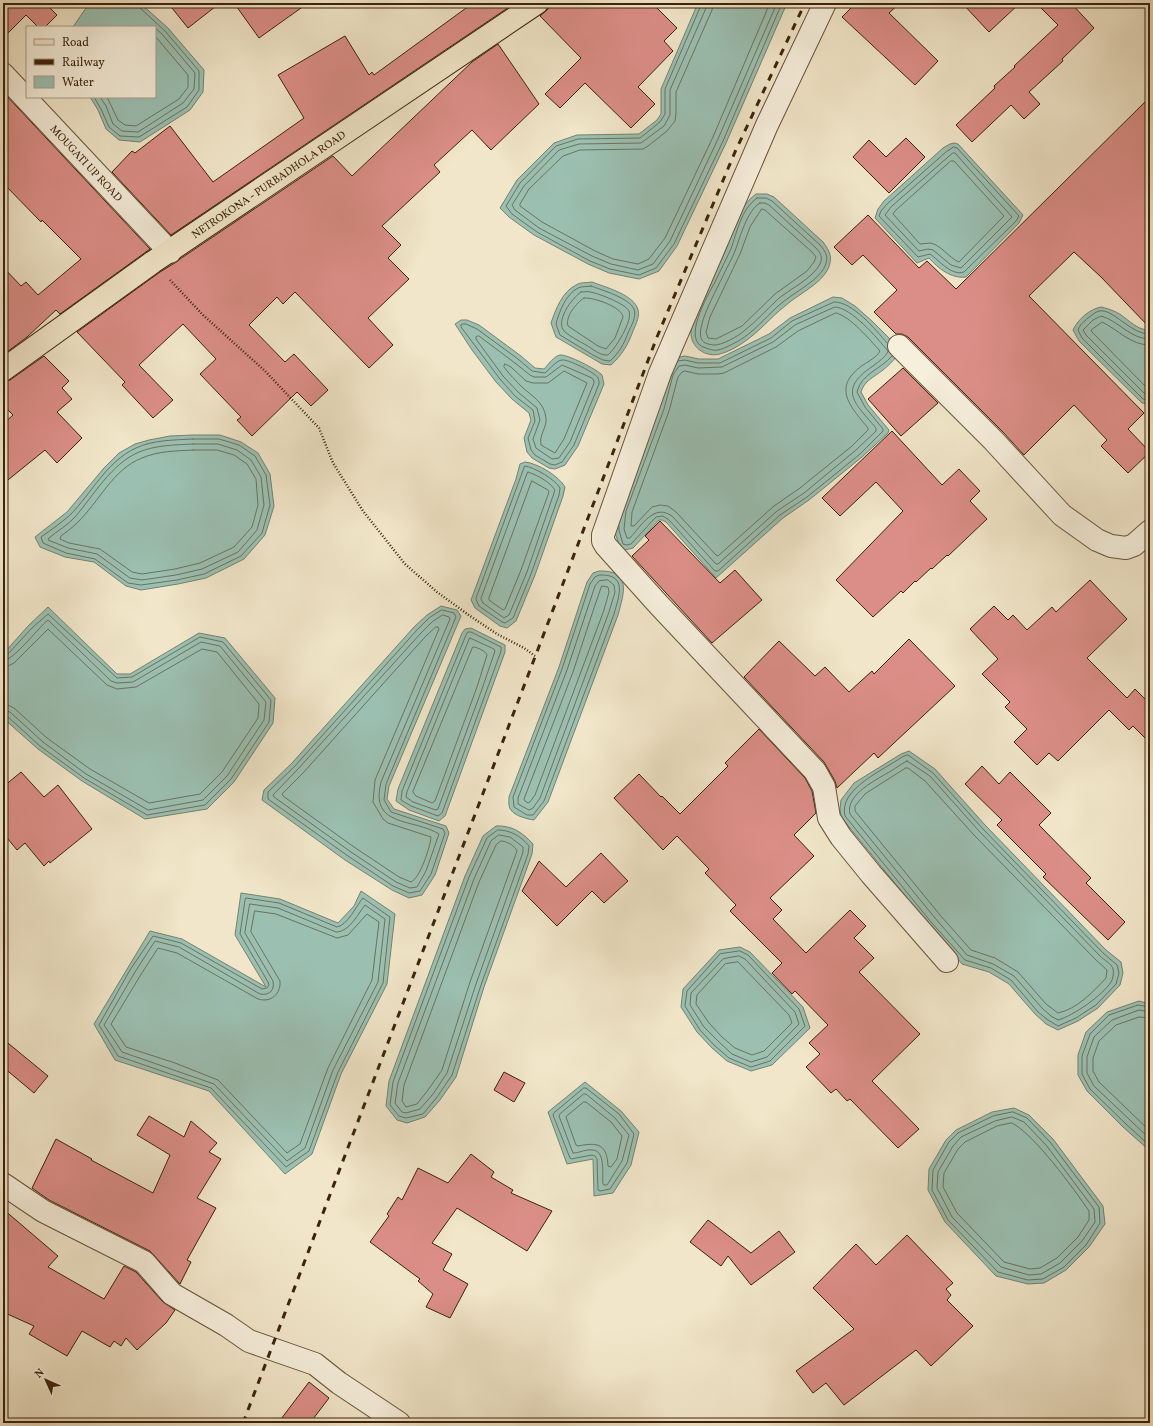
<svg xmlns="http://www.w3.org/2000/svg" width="1153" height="1426" viewBox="0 0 1153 1426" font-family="Vollkorn,serif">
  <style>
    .water { fill: #9bc0b2; stroke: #75816f }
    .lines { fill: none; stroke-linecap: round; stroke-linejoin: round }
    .shore { stroke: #6c725e; stroke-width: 1 }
    .building { fill: #db8e87; stroke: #3c230a }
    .minor-casing { stroke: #69543a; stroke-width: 24 }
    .major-casing { stroke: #3c230a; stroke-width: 24 }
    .path { stroke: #3c230a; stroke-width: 2.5; stroke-dasharray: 1 2; stroke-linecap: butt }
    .minor { stroke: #f6efdc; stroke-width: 22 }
    .major { stroke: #f1e6c9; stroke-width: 22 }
    .rail { stroke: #3c230a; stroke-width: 3; stroke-dasharray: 7 7; stroke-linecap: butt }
    .labels { text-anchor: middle; stroke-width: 4; stroke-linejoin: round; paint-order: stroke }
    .street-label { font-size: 11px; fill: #3c230a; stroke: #f6efdc }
  </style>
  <rect width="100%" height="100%" fill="#f1e6c9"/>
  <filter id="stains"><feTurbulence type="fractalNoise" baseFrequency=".005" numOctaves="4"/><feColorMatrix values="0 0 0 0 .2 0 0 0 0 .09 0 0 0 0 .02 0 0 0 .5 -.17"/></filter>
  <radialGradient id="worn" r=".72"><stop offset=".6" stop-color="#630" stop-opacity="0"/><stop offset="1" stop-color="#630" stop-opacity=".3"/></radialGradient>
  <path class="water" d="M91,3H140L168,28L204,70L203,92L190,110L140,142L119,140L106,129L98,110L90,97H155V27H73L88,5Z
    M698,3H787L726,143L677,246L659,271L639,279L609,273L588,264L534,235L509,217L500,208L517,180L554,143L577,135L639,134L657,120L661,114V89Z
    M954,143L958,144L1023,215L1019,223L966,277C951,279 938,268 929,258L917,263L875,218L878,209L884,201L943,148L950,144Z
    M756,194H767L774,197L823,242C830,251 833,258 828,269C821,284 797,295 785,306C771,317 759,332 744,342C737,347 728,352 720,354C706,358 690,347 691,332C691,317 703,298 709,284C715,272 721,261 726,249C734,230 738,207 756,194Z
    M592,282C605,287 631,294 637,307C641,315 636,324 633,331C628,345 622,355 611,365L602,364L556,337L551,323C556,309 562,292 576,285C580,282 587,283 592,282Z
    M833,297L842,298L855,306L873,322L895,344L897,356C893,361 888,366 883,370C874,377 864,381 861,392L868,405L889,430L888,433L862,457L809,500L783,518L716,578L666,522L662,520H659L633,548L625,550L620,547L614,530L674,358L685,356L699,359H718L769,334L790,318Z
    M1101,307C1110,309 1118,312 1125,318C1133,324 1139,330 1150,330V404L1142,403L1079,341L1073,330C1078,319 1090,309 1101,307Z
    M461,320H467L479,325L521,356L535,368L544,369C548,365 554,356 560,355C567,354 598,370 602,375C603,378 603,381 604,384L578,446L565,465L555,469L549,468L532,458L527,452L524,438L531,420L529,413L512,399L496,382L472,350L455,324Z
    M193,435H220L241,442L258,453L270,474L274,506L265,535L244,559L206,578L178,584L141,590L126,586L94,562L65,557L40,547L35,537L67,512L104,468L119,453L135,444L149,440L170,436Z
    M525,462C537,463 559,476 565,487L563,496L535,575L516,621L507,628L500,626L475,608L471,600L516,479L520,464Z
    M599,571C632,570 624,593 618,615L548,802L534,820C527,819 515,816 511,810C508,807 509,801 509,797L559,667L587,582L593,573Z
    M441,606L457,610L461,616L389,786L387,799L394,809L446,826L449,833L435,875L422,895L409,898L392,890L345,860L262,800L264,790L292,763L414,627L427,615Z
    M48,607L117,674H130L199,633L225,638L275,698L273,723L234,782L207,809L145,819L82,781L38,749L3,718V654L29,625Z
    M471,628L505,645V652L445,816L439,821L409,810L396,801L398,789L462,633L465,629Z
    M909,751L935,769L985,825L1106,950L1121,962L1123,973L1120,985L1098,1008L1078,1021L1058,1030L1046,1024L1035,1014L1009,984L989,972L962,964L928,924L841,817L840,809L841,800L854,783L901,754Z
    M496,826C512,825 523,833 533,844L532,854L484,987L456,1077L440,1100L425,1117L407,1123L397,1120L386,1106L389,1081L465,876L483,836Z
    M361,891L395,914L387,984L341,1074L312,1154L285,1174L209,1091L115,1060L94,1024L150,931L182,939L266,987L235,935L241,893L280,899L338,923L354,906Z
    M740,947L750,952L803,1007L810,1028L772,1065L751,1071L727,1061L712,1048L697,1032L681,1007L683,989L719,950Z
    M1139,1001L1150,1004V1151L1123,1127L1087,1091L1078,1075V1055L1086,1032L1107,1012Z
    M585,1082L621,1111L639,1132L631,1165L613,1193L594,1196L593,1159L567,1164L548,1112Z
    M1014,1108L1029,1115L1053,1139L1103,1206L1105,1224L1089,1247L1066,1270L1044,1283L1028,1284L996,1276L945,1222L928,1190L929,1169L946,1140L956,1130L992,1112Z"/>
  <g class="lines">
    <path class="shore" d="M702,3L665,89V114L660,122L640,138L578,139L556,146L520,183L506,206L512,214L537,232L590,261L610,269L639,275L656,268L674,244L723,141L782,3
      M707,3L706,8L670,90V115L664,126L641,143L579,144L559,150L524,186L512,205L515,210L539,228L592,256L611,264L638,270L653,264L670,241L718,139L777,3
      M713,3L712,10L676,92V114L675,121L667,131L648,146L643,149L580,150L563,156L529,189L520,204V206L542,222L595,251L613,259L638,264L649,259L665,238L713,137L770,3
      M94,97L101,109L109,127L120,136L139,137L187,107L199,90V71L165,31L139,7L138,3
      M100,97L106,106L113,124L122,131L138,132L183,103L194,89L195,73L162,34L155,28
      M107,97L118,120L125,125L136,126L179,99L188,87V75L155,36
      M954,147L957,148L1019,216L1016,221L964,272C951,276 940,261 930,254L918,257L879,216L881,211L887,204L946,152Z
      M953,153H955L1012,217L961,268L951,265L933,250L928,249L919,251L885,215L891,207Z
      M951,161H954L1004,216L959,262C949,258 940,244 930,243C927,243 923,244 920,244L893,214L895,211Z
      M757,198H766L772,201L820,245C826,252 829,257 825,266C819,280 795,292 783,302C769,313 758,328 743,338C737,342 724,349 718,350C714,351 709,349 706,348C680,342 708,295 715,282C720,271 726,260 731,249C737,232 741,209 757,198Z
      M760,203H765L769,205L816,248C821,254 823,257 820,264C813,278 790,289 778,299C767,309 757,321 745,330C739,336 721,346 713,345C709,344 704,344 702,340C694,329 718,287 723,276C727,267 732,259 735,251C740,238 747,210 760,203Z
      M762,209L765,210L812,252L816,257L814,262L807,271L775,294L742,326L716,339L708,338L706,332L710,317L740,254L750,227Z
      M591,286C602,290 629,298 634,309C637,317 631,326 628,333C624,344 619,353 610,361L603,360L593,355L560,335L556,324C559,312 566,294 578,288C582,286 587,287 591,286Z
      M581,292C584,292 588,291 590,292C598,293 626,304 629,311C633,321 615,349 608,355C600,356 593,349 586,345C579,341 571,337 565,332C554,322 572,298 581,292Z
      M584,298C593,297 622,307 623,317L615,338L606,349L598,346L568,326C565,317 576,303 584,298Z
      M835,307C851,307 878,339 888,351C886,357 878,362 873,366C837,390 855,403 876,428V431L856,450L804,493L777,511L718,564H716L672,516C654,503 641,526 630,538H627L624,529L626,511L664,409L673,375L679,366L685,365L698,368L722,367L773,342L795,325Z
      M836,313C850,316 870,340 880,351C877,357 869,361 863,365C832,387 849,405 868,428V430L852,446L800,488L774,506L718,556L716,555L676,512L668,506L660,505L652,507L634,526H631L632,512L669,411L678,377L682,372L685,371L698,374H718L724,373L776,347L798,331Z
      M463,324H466L477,329L518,359L532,371L545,373C550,369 557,360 562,360C568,359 596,373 598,378C599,380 599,382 599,384L574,445L562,462L555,465L550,464L535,455L531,450L528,438L535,421L533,410L515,396L500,379L461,327V325Z
      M1150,334C1131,335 1113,308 1099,311C1095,312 1091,316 1088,318C1084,322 1080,324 1078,330L1082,338L1143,399L1150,400
      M479,336L515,363L530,375L534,377H546L562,365L592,378L594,381V383L570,442L559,458L552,459L536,448L533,439L540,420L537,408L518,392L503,376L476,339V337Z
      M1150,339C1130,339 1119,321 1101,316L1093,320L1083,330L1086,335L1145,394L1150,395
      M1150,345C1130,345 1119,330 1102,322L1091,330L1092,332L1147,388L1150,389
      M678,361L685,360L698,363H720L771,338L792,321L834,302C853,302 875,329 887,343
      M505,364L511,367L526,381L533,383H548L564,371L587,383L564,439L555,453L541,445C539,434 547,428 546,418C544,402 533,397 522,387C516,381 509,374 504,367Z
      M193,439H219L239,445L255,456L266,475L270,505L262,533L241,556L204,574L177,580L141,585L128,583L95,559L66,553L43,543L41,537C51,530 61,523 70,515C92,493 106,462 136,448C153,440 174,440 193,439Z
      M193,444H218L237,450L251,460L261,477L264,505L257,530L238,552L202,569L176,575L142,580L130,578L97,554L68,548L48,540L49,538C57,531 68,525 75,517C94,495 111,464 139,452C156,445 175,445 193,444Z
      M193,450H217L234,455L247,464L256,479L258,505L252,527L234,547L200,563L175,569L142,574L132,572L100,549L69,543L60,539L61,536C66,532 72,528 77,523C99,502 113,469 142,458C158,451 176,451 193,450Z
      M525,466C534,467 556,480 560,488L559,495L531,574L513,618L505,623L502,622L479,606L476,599Z
      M528,472C537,475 550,482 555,490L527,572L509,615L504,618L483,603L481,599Z
      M532,481L548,490L549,492L521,570L505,609L503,610L489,600V598Z
      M619,526V530L623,544L627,545L631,544L656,517L663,516L669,520L715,571H718L780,515L807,497L860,454L883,431V429L865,407L857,392C861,374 881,369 892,356
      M600,575C628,574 619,596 614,614L544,801L533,815H527L514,807L513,797L562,669L590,584L595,577Z
      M608,580L614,585L615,592L609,612L540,798L533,808L529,810L518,804V798L567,670L595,586L599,581Z
      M602,586L608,587L609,592L604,610L535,795L530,802L528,803L525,801L524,799L573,672L594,608Z
      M442,610L454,613L456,617L386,784L384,800L391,812L443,829L445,833L431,874L420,891L409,893L393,886L348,856L268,799V792L295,766L417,630L429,618Z
      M443,615L449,617L450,619L381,782C369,828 414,818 439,834L426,871L417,887L410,888L396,882L351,852L274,797L273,795L298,769L421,633L432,622Z
      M436,627H438L439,629L375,780L373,802L383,819L388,823L431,837C430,848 420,878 411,882L399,877L354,847L283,796L282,794L303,773L425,637Z
      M468,632H471L501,647V651L442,813L438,816L411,806L401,800L402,791L466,635Z
      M470,638L494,649L495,651L482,689L438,809L436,810L413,802L406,797L407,792Z
      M473,647C477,647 486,651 487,655L477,687L435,801L432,803L416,796L413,792Z
      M3,656L7,655L32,628L48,614L117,678L132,677L200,637L223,642L271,700L269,722L231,779L205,805L147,815L84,778L40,746L7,716L3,715
      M3,661C14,660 37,629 48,620L111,681L117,683L133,682L201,642L220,646L266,702L264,720L227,776L203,800L148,810L86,774L43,742L10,712L3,710
      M3,667L8,666L14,663L48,629L107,685L117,689L136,687L202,649L217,652L259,704L258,718L222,772L200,794L149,803L90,769L47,738L14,708L8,705L3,704
      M908,755L933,773L982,828L1103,953L1117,965L1119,973L1116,984L1096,1005L1085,1012L1076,1018L1058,1026L1048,1020L1038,1012L1011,980L991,968L965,960L931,922L845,816C838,789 884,770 902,757Z
      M907,761L930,776L979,831L1100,956C1104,960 1112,964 1113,969C1114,973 1113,979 1111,982C1103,995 1073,1016 1058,1020L1051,1016L1042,1008L1014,976L993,964L967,955L935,918L850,814C845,794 878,779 891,771C896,768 901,764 907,761Z
      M906,768H908L925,781L974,835L1096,960L1107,970L1106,978C1093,992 1077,1009 1058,1013L1046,1004L1018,972L995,958L971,950L940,915L855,811V806L865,794Z
      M498,830C510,830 521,836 529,846L528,854L481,985L452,1075L437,1097L423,1114L406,1118L399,1116L390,1105L393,1082L469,877L487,838Z
      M499,835L510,837L523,847V852L476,984L447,1073L433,1094L420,1109L406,1113L402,1112L395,1103L398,1083L474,879L491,841Z
      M501,841C507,841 515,846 517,851L470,982L442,1070L428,1090L417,1104L406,1107L402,1101L404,1085L479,882L496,845Z
      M246,898L279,903L337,927C348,925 356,906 363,898L390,917L383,983L338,1072L309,1151L286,1167L211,1088L118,1056L99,1025L130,970L153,936L181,943L262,989L267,988L269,985L268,982L240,934L245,900Z
      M250,904L278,908L336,932C349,932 358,914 365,905L385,919L378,982L333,1070L305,1148L287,1161L214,1084L122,1052L104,1025L135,972L155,941L179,947L260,994C269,996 275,990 273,981L245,933Z
      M255,911L276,914L337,938L348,935L367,914L379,922L372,980L328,1068L300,1144L287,1153L218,1080L175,1063L126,1047L111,1024L140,976L158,948L177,953L258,999C271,1003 281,994 280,981L251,932Z
      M740,951L748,955L799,1009L805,1026L770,1061L751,1067L729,1058L714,1045L700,1030L685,1006L687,991L720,954Z
      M739,956L745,959L795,1012L799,1024L767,1057L751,1062L732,1054L718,1041L704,1027L690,1005L691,993L723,959Z
      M738,962L789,1015L792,1023L764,1051L752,1055L735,1048L722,1037L709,1023L696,1004L697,995L725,964Z
      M1150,1007L1138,1005L1109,1015L1090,1034L1082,1056V1074L1090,1089L1126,1124L1150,1146
      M1150,1012L1139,1010L1112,1020L1094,1037L1087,1057V1073L1094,1086L1150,1139
      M1150,1018L1139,1017L1116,1025L1099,1041L1093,1058V1071L1099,1082L1150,1131
      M584,1088H586L619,1114L634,1134L627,1163L610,1189L600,1191L598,1190L597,1159L595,1156L592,1155L571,1159L570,1158L553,1115L554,1113Z
      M584,1094H586L615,1118L629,1135L622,1161L607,1185H604L603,1184C602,1174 606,1150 592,1150C586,1149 579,1153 573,1153L559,1116L560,1114Z
      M584,1102H586L611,1122L622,1136L617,1159L611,1167L608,1166C607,1144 598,1142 578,1146L576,1145L566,1117Z
      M1013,1112L1027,1118L1050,1142L1099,1207L1100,1223L1086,1245L1064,1267L1043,1279L1028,1280L998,1272L948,1220L932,1190L933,1170L949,1142L958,1133L993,1116Z
      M1012,1117L1024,1122L1046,1145L1094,1209L1095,1222L1082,1241L1060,1263L1041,1274L1029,1275L1001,1267L952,1217L937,1188L938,1172L953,1146L961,1137L995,1121Z
      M1012,1123C1034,1134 1074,1189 1089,1211V1220L1078,1237L1057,1258L1040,1268L1030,1269L1004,1262L957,1213L943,1187L944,1173L958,1149L965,1142L997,1126Z"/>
  </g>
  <path class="building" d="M3,3H45L57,15L45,27H38L26,15L3,38Z
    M168,3H220L188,28Z
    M234,3H308L259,38Z
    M473,3H515L171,235L112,172L132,151L135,153L170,126L213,182L304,118L278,75L345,36L369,75L372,72L374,75Z
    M549,3H652L677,28L664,41L673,51L638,87L655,104L631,128L585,83L560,108L545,94L581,58L540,16L548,9Z
    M856,3H900L889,13L938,61L915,85L842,17Z
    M962,3H1020L989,32Z
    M1036,3H1071L1094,28L1062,59L1063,61L1029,92L1040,104L1024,119L1011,105L972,142L956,125L995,88L994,86L1015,67L1014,66L1058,25Z
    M498,44L539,104L491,150L472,130L434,165L440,172L382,226L401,245L388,258L409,279L368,318L393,345L369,368L295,292L283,304L277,297L249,325L285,362L294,354L328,390L311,406L297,392L252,436L237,420L241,417L200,374L216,359L183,324L139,365L173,400L153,418L122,385L125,382L77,332L160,272L178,261L180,259L333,156L352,176L472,62Z
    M3,92L150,249L60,314L56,310L27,337L3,355V267L21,286L26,282L38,295L81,259L42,220L41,222L3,183Z
    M1150,97V328L1101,277L1074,252L1029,296L1144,413L1128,429L1150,452L1128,473L1101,446L1107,440L1074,405L1024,455L1002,431L908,337L902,334H896L874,312L897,290L863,255L852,265L834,247L868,215L919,268L927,261L956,289Z
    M906,138L925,157L889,193L853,157L869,140L886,157Z
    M44,356L69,381L62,388L72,399L57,412L82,438L57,463L45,450L3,484V424L13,415L3,405V382L10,380Z
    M903,368L938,403L901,436L868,399Z
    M892,431L942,485L959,469L980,491L970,501L987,519L948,556L947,555L932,569L931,568L916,582L915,581L903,593L901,591L873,617L836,580L903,511L876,482L840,516L822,498Z
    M660,521L720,583L735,570L762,600L712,643L632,556L649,540L645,536Z
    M1090,580L1127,619L1087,658L1127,698L1135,689L1150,704V743L1133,726L1129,730L1109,710L1058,761L1049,753L1037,765L1014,742L1027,729L1005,707L1010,702L982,674L998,659L970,629L994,606L1008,620L1013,615L1027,630L1052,607L1056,612Z
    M909,639L955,686L878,758L874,753L837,788L835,781L824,762L744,677L779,641L815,676L825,667L849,692L872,671L874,674Z
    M759,729L805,778L812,791L816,813L794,835L814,856L770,898L782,910L773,919L806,953L850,910L866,926L854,938L874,958L859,972L920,1034L872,1081L919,1129L898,1148L850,1099L847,1101L836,1089L831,1093L806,1067L820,1054L809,1043L828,1025L795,991L792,994L772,973L782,963L730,911L736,905L705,873L709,869L677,836L663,850L614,798L639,774L661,797L662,796L680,814L728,766L725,763Z
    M982,766L999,784L1010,772L1051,813L1039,825L1091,878L1086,883L1125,922L1108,940L1043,877L1046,874L997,825L1002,820L965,784Z
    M21,772L44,797L58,785L92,829L50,863L49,861L44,866L25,843L17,850L3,833V787Z
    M601,853L628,881L604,903L592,891L557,926L522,891L539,861L566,887Z
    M3,1039L48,1076L34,1093L3,1067Z
    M504,1072L525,1083L514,1102L494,1090Z
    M149,1116L184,1137L191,1121L217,1143L209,1152L221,1159L197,1198L216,1208L187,1260L191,1262L180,1284L150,1251L49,1200L32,1188L56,1139L92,1159L91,1160L153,1193L170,1155L137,1135Z
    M471,1154L494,1172L491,1177L513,1190L511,1193L552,1211L527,1251L457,1208L432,1243L452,1254L443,1270L468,1284L450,1318L426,1307L433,1294L418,1281L420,1279L370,1242L389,1216L387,1214L398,1197L402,1200L418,1168L448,1183Z
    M3,1209L58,1256L48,1267L104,1299L124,1266L136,1272L163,1302L175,1310L166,1323L137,1350L126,1338L121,1346L114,1341L110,1347L82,1331L67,1356L29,1334L34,1326L3,1312Z
    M708,1220L751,1253L779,1231L795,1252L751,1285L728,1256L721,1266L690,1242Z
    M907,1235L953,1283L946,1289L951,1295L947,1300L973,1326L931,1366L916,1350L844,1405L826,1383L813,1393L796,1371L854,1329L813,1288L856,1244L876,1265Z
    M309,1382L329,1398L310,1423H278Z"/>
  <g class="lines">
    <g class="minor-casing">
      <g id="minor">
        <path d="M825,3L767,125L660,373L603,535V541L606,546L658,604L815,771L824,787L829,818L841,837L871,874L947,961"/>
        <path id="s1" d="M3,74L170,252"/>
        <path d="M899,346L993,440L1062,515L1097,540L1111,546L1126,548L1134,545L1150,531"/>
        <path d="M3,1184L43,1211L144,1262L172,1294L226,1325L249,1341L315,1364L339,1383L399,1423"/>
      </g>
    </g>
    <g class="major-casing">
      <g id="major">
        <path id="s2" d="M3,370L153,262L537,3"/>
      </g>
    </g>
    <path class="path" d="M170,280L203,315L265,371L319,428L333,463L363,511L405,564L437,592L470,616L497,634L524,648L535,656"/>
    <use href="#minor" class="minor"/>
    <use href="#major" class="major"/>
    <path class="rail" d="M243,1423L657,337L735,152L805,3"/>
  </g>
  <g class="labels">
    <g class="street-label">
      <text dy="4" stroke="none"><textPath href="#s1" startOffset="122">MOUGATI UP ROAD</textPath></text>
      <text dy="4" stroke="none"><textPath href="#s2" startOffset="324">NETROKONA - PURBADHOLA ROAD</textPath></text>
    </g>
  </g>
  <rect width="1153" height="1426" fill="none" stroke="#f1e6c9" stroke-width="16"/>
  <rect x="4" y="4" width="1145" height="1418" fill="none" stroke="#3c230a" stroke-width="2"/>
  <rect x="8" y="8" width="1137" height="1410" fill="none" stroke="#3c230a"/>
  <rect x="26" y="26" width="130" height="72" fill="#f6efdc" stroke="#ac9d88"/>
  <rect x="34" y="39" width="20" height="6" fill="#f1e6c9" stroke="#ac9d88"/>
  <text x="62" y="46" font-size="12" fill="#3c230a">Road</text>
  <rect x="34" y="59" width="20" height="6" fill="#3c230a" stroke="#ac9d88"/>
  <text x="62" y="66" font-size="12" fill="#3c230a">Railway</text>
  <rect x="34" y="76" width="20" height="12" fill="#9bc0b2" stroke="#ac9d88"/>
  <text x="62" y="86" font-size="12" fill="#3c230a">Water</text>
  <g transform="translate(46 1380) rotate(315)" stroke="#f6efdc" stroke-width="3" paint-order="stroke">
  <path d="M0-3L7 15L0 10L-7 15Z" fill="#3c230a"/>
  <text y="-6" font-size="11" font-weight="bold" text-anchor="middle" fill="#3c230a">N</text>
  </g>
  <rect width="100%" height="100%" filter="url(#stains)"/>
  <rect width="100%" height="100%" fill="url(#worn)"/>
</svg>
